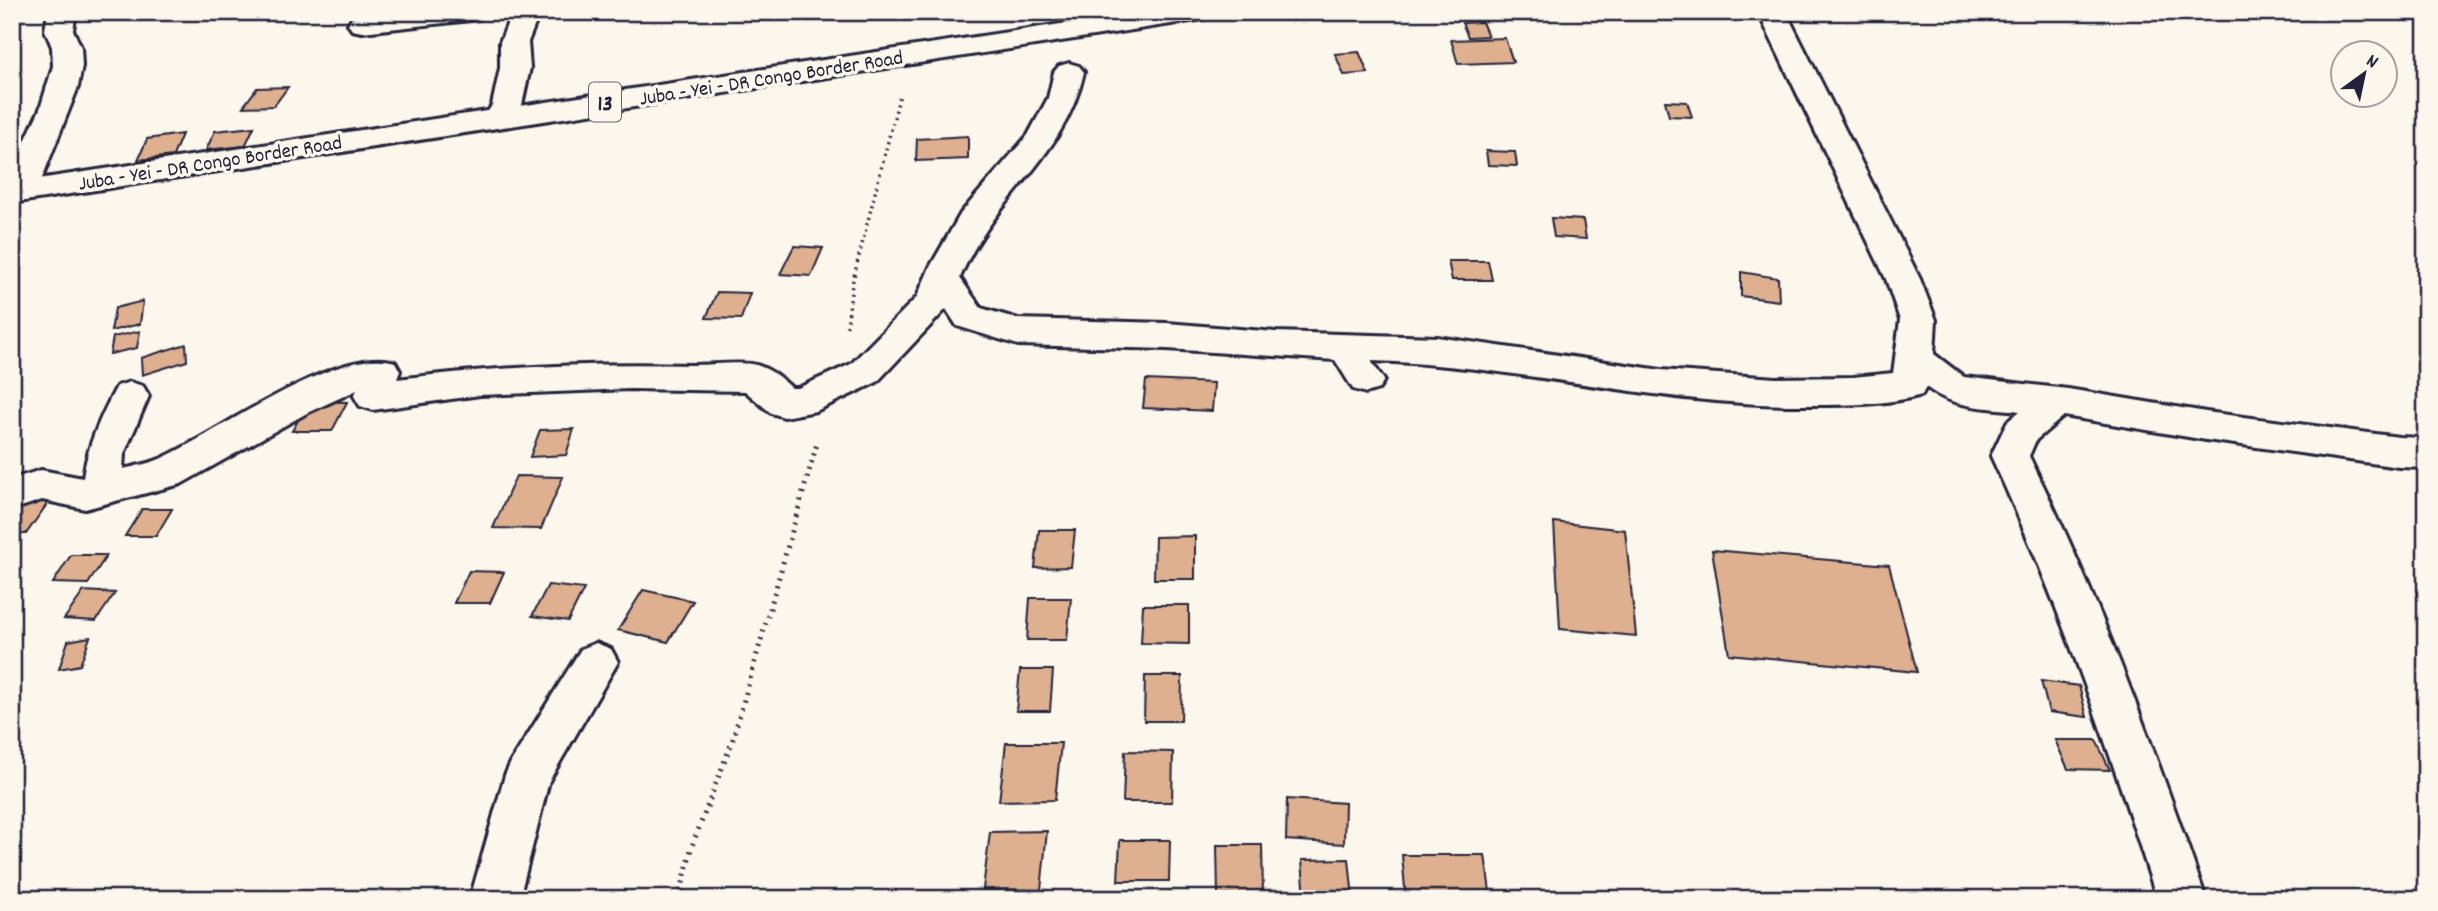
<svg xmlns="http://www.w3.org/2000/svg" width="2438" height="911" viewBox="0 0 2438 911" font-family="Dekko,sans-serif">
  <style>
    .building { fill: #deb090; stroke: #22223b; stroke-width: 2 }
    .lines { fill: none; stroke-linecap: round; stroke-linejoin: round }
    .street-casing { stroke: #22223b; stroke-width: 6 }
    .primary-casing { stroke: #22223b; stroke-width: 6 }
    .path-far1 { stroke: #22223b; stroke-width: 3.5; stroke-dasharray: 2 4.5; stroke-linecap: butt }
    .path { stroke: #22223b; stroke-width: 5; stroke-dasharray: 2 6; stroke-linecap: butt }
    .street { fill: #fbf7ec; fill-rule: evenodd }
    .primary { fill: #fbf7ec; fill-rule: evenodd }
    .labels { text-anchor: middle; stroke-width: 7; stroke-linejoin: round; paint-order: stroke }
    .far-street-label { font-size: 21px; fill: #22223b; stroke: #fbf7ec }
    .shield { fill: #fbf7ec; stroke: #636270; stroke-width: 2 }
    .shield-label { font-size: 23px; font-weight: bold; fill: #22223b }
  </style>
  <rect width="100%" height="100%" fill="#fbf7ec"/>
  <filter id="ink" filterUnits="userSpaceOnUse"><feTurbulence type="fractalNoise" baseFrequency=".0143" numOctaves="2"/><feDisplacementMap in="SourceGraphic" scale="14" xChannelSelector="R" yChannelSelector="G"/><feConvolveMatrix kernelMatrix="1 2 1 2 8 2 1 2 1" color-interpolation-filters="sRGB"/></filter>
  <g filter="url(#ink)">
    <path class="building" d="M1482,22L1488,36L1468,37L1462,23Z
      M1505,38L1513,62L1458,64L1451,40Z
      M1359,52L1368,73L1344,75L1335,54Z
      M288,87L274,106L243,107L257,88Z
      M1665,101L1687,102L1692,117L1669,116Z
      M254,127L245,146L206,150L215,131Z
      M182,134L173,156L138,160L147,139Z
      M968,136V159L916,161L917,139Z
      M1486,151L1515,152L1517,166L1488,165Z
      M1551,218L1583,220L1586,239L1554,237Z
      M794,246L823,248L811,276L780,274Z
      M1448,261H1488L1492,280H1452Z
      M1741,272L1778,278L1779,301L1741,296Z
      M717,292L750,293L741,319L706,318Z
      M143,301L140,324L111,331L115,308Z
      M140,331L137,348L110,354L113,337Z
      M186,344L187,361L142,375L141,358Z
      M1146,380L1214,383L1212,411L1143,408Z
      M309,401L347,402L332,431H292Z
      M574,429L566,455L530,457L540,430Z
      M516,476L563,477L541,529L493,528Z
      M50,500L26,534H12V501Z
      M142,509H172L156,536H125Z
      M1554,522L1625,530L1636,636L1560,629Z
      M1039,530H1075L1071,567L1035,568Z
      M1195,536V579H1154L1155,537Z
      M1712,550L1889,565L1917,672L1729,654Z
      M71,555H107L88,584L53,583Z
      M469,571L504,572L490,603H454Z
      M548,585L584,589L568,621L532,616Z
      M643,590L693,601L668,642L618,630Z
      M84,591L115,593L96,621L64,619Z
      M1030,598H1071L1067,640H1027Z
      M1143,605H1189V644L1141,643Z
      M90,637L80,665L59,669L68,641Z
      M1020,670H1053L1050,711H1016Z
      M1145,676H1182L1181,721H1144Z
      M2041,681L2079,686L2087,717L2049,712Z
      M2055,740H2096L2110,770L2068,769Z
      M1006,743H1061L1055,800L999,801Z
      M1125,751L1173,752L1172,802H1123Z
      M1287,799L1345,803L1344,844L1286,840Z
      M1047,831L1041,890L983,889L990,832Z
      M1120,840H1170L1169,881H1118Z
      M1217,845H1262L1263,895H1218Z
      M1402,855H1485L1491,899H1406Z
      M1349,859L1353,899H1305L1302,860Z"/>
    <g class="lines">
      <g class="street-casing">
        <path id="street" d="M48,12H76L73,30L81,47L82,66L78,87L37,191L32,198L21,201L12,199V169L40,109L53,66L52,47L45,30Z
          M392,12H485L481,18L471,20L362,32L352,30L348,24L352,18Z
          M512,12H540L528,42L530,68L522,105L510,125L499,127L488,125L484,118L492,105L500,68V42Z
          M1758,12H1786L1920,279L1936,320L1934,354L1964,377L2068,389L2206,412L2399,437L2426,438V468L2399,467L2206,440L2064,416L2036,440L2029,456C2100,599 2154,748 2206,899H2157C2109,748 2058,599 1991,456L2007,422L2020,411C1986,407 1954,409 1926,387L1922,395C1887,405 1848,405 1811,405C1663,407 1519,365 1371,361L1384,380L1379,389L1366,393L1353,389L1335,360L1167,349L1018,345L957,326L946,309L877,382L816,411L784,417L771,413L745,391L630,389L480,395L373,410L360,406L354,396L357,390L307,413L181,484L85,509L42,500L12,510V479L41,470L83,478C87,446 101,415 117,386L130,382L143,386L149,396L124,454L123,469C135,466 148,464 160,459C215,435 338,344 395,362L400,371L397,379C495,367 593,362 692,365C710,365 735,362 751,364C767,366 781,378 792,388H798L851,364L917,297L930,267L961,213L1028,135L1048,98L1054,72L1059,66L1069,63L1079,66L1084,72C1065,159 992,198 960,278L981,308L1018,319L1167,323L1276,332L1437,337L1661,370L1776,378L1853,377L1893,373L1900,320L1886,279Z
          M596,643L611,649L618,662L549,781L519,899H470L505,775L512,760L581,649Z"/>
      </g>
      <g class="primary-casing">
        <path id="primary" d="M1140,12H1211L1207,18L1197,20L12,203V183Z"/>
      </g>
      <path class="path-far1" d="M847,327L852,284L900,94"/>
      <path class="path" d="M679,899L692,846L732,742L818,440"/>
      <use href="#street" class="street"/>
      <use href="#primary" class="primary"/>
    </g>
  </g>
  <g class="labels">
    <g class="far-street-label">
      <text transform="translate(771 77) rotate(-9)" y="7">Juba - Yei - DR Congo Border Road</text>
      <text transform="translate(210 162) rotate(-9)" y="7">Juba - Yei - DR Congo Border Road</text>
    </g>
    <rect class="shield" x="589" y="82.5" width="32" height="39" rx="5"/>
    <g class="shield-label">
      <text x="605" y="110">13</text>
    </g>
  </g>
  <rect width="2438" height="911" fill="none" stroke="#fbf7ec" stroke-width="42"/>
  <rect x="21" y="21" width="2396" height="869" fill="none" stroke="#22223b" stroke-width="2.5" filter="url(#ink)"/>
  <g transform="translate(2364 74) rotate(33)"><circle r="33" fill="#fbf7ec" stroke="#a4a2a5" stroke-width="2"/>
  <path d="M0-5L12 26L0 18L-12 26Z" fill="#22223b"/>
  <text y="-10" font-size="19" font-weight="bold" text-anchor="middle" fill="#22223b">N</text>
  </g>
</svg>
